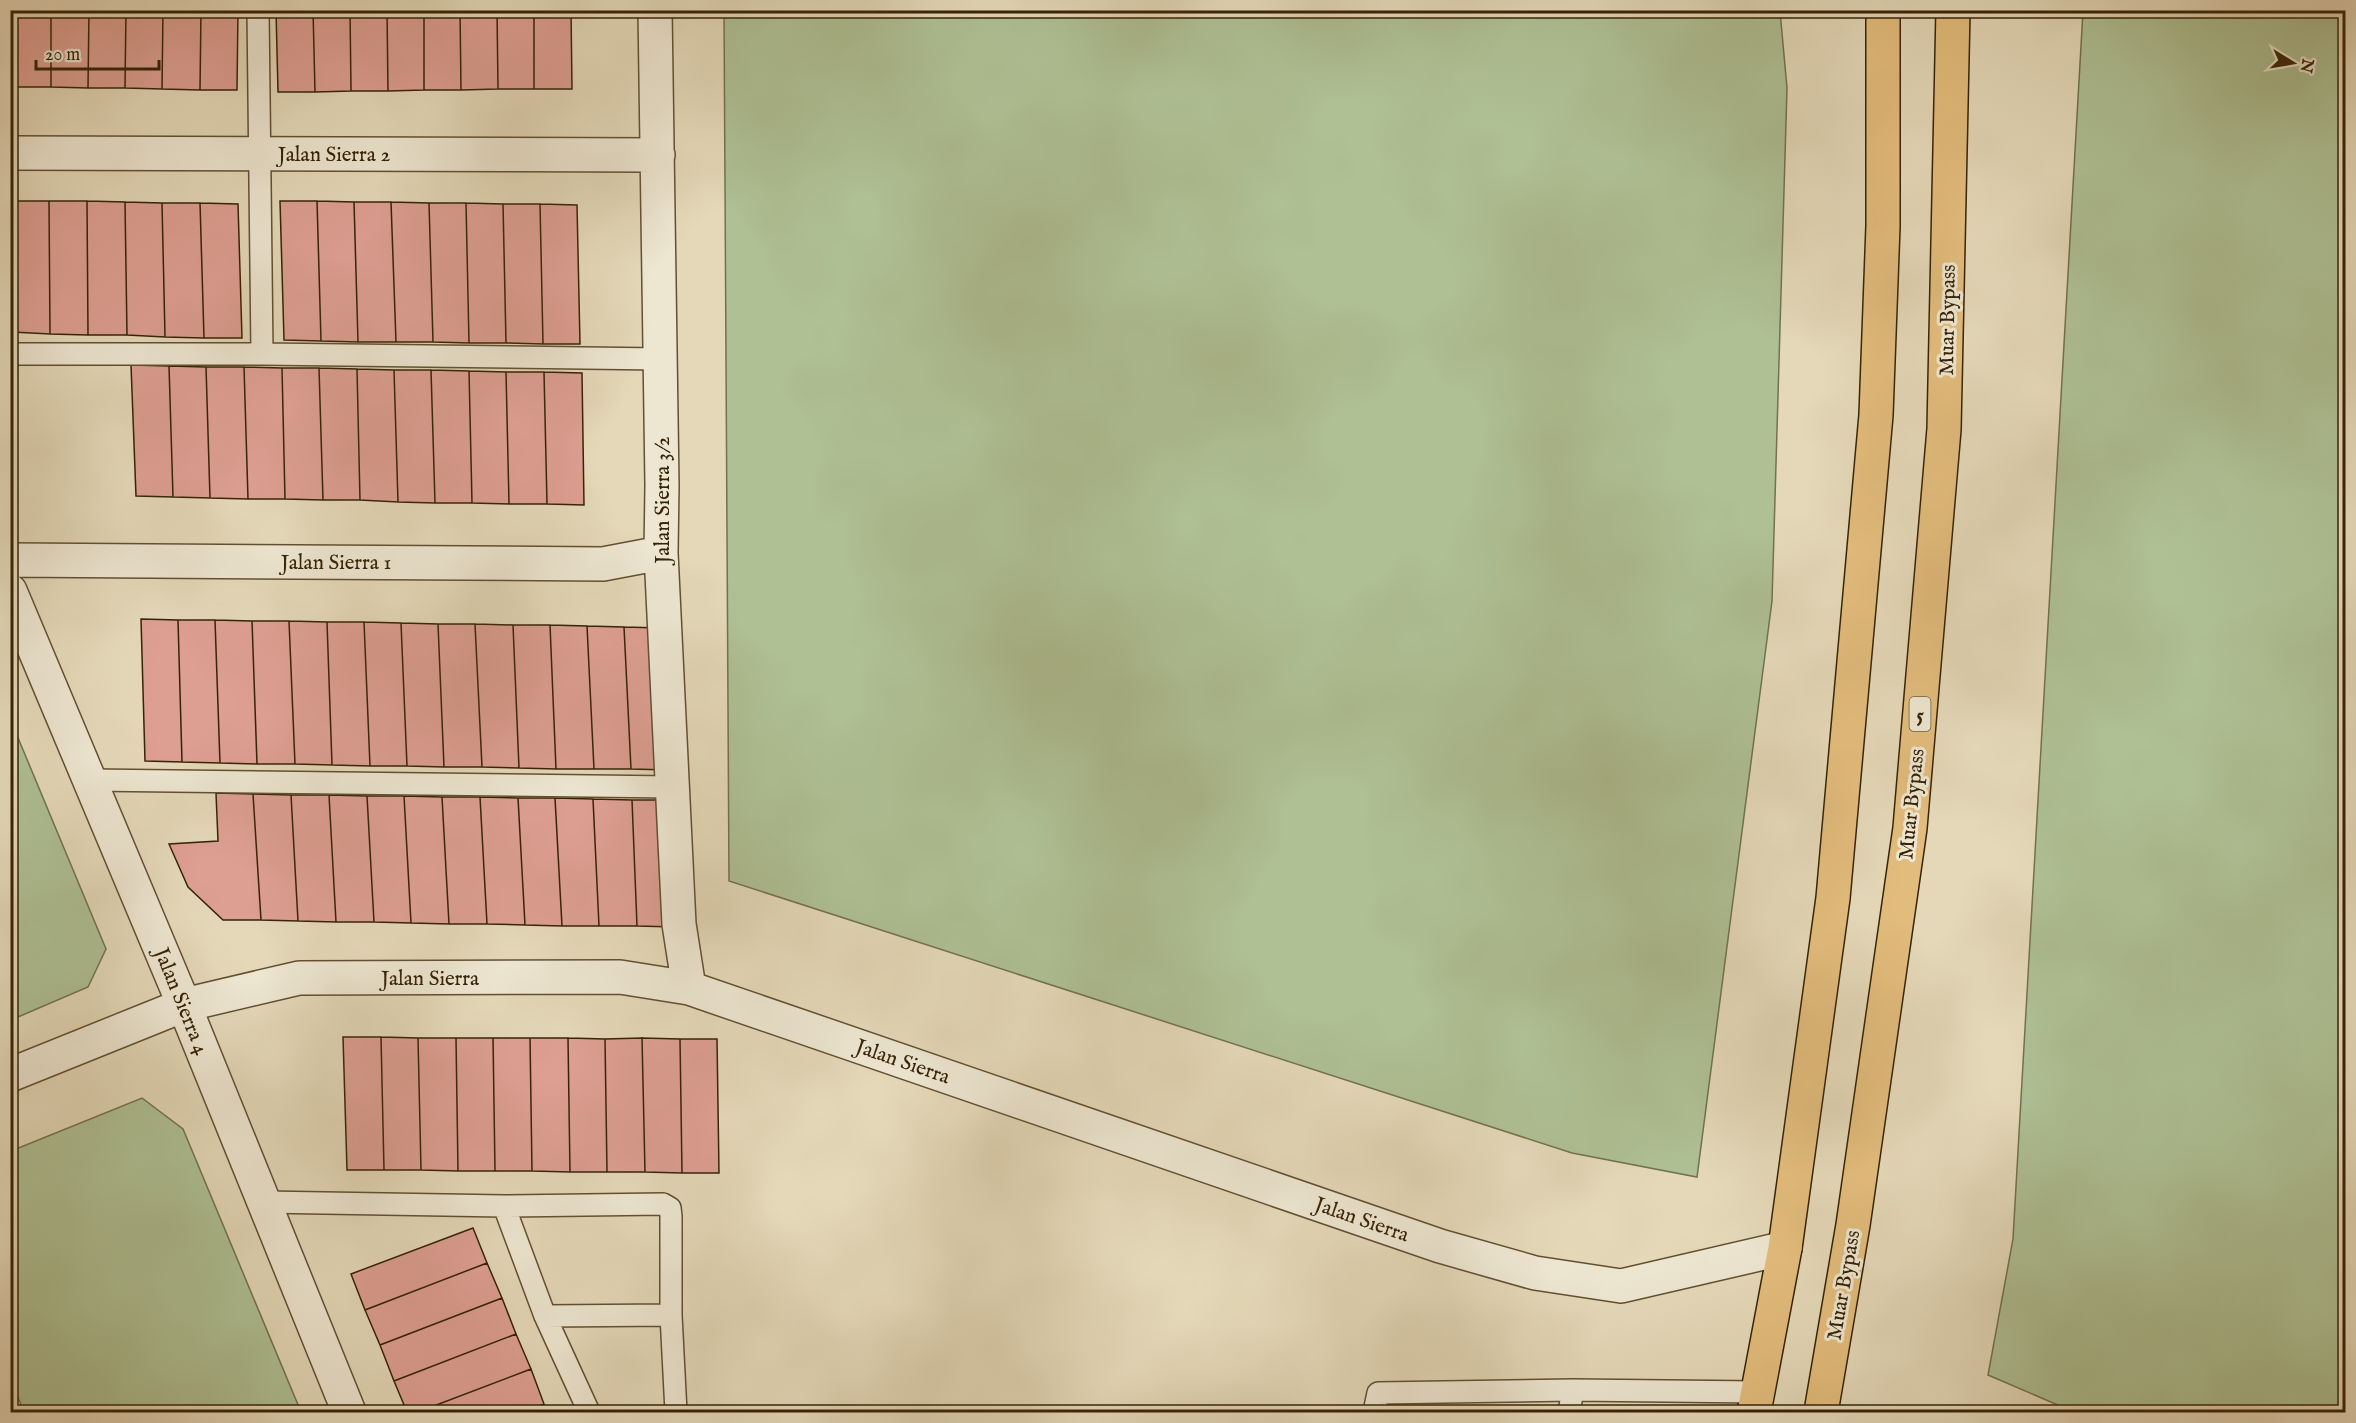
<svg xmlns="http://www.w3.org/2000/svg" width="2356" height="1423" viewBox="0 0 2356 1423" font-family="'IM FELL English',serif">
  <style>
    .green { fill: #aec094; stroke: #72724d; stroke-width: 1.5 }
    .building { fill: #dd9f92; stroke: #362306; stroke-width: 1.5 }
    .lines { fill: none; stroke-linecap: round; stroke-linejoin: round }
    .service-casing { stroke: #625032; stroke-width: 24 }
    .minor-casing { stroke: #625032; stroke-width: 36 }
    .trunk-casing { stroke: #362306; stroke-width: 36 }
    .service { stroke: #ede6d1; stroke-width: 21 }
    .minor { stroke: #ede6d1; stroke-width: 33 }
    .trunk { stroke: #e2bc7c; stroke-width: 33 }
    .labels { text-anchor: middle; stroke-width: 6; stroke-linejoin: round; paint-order: stroke }
    .shield { fill: #ede6d1; stroke: #6d5e43; stroke-width: 1.5 }
    .shield-label { font-size: 20px; font-weight: bold; fill: #362306 }
    .street-label { font-size: 21px; fill: #362306; stroke: #ede6d1 }
  </style>
  <rect width="100%" height="100%" fill="#e4d8b8"/>
  <filter id="stains"><feTurbulence type="fractalNoise" baseFrequency=".00333" numOctaves="4"/><feColorMatrix values="0 0 0 0 .2 0 0 0 0 .09 0 0 0 0 .02 0 0 0 .5 -.17"/></filter>
  <radialGradient id="worn" r=".72"><stop offset=".6" stop-color="#630" stop-opacity="0"/><stop offset="1" stop-color="#630" stop-opacity=".3"/></radialGradient>
  <path class="green" d="M724,11H1780L1787,88L1772,601L1697,1177L1572,1153L729,881Z
    M2083,11H2345V1412H2074L1988,1375L2013,1239Z
    M11,721L106,949L88,987L11,1020Z
    M142,1098L183,1129L301,1412H24L11,1380V1151Z"/>
  <path class="building" d="M10,10H14L13,87H10Z
    M14,10H51V87H13Z
    M51,10H89L88,88L51,87Z
    M89,10H126L125,88H88Z
    M126,10H163L162,89L125,88Z
    M163,10H201L200,90L162,89Z
    M201,10H238L237,90H200Z
    M276,10H313L315,92H278Z
    M313,10H350L351,91L315,92Z
    M350,10H387L388,91H351Z
    M387,10H424V90L388,91Z
    M424,10H460L461,90H424Z
    M460,10H497L498,89L461,90Z
    M497,10H534V89H498Z
    M534,10H571L572,89H534Z
    M10,201H11L12,332H10Z
    M11,201H49L50,334L12,332Z
    M49,201H87L88,335L50,334Z
    M87,201L125,202L127,335H88Z
    M280,201H317L321,341L284,340Z
    M317,201L354,202L358,342L321,341Z
    M125,202L162,203L165,337L127,335Z
    M354,202H391L396,342H358Z
    M391,202L429,203L433,342H396Z
    M162,203H200L204,338L165,337Z
    M200,203L238,204L242,338H204Z
    M429,203H466L469,343L433,342Z
    M466,203L503,204L506,343H469Z
    M503,204H540L543,344L506,343Z
    M540,204L577,205L580,344H543Z
    M131,365L169,366L173,497L136,496Z
    M169,366L206,367L210,498L173,497Z
    M206,367H244L248,499L210,498Z
    M244,367L282,368L285,499H248Z
    M282,368H319L323,500L285,499Z
    M319,368L357,369L360,500H323Z
    M357,369L394,370L398,502L360,500Z
    M394,370H431L435,503L398,502Z
    M431,370L469,371L472,503H435Z
    M469,371L506,372L509,504L472,503Z
    M506,372H544L547,504H509Z
    M544,372L582,373L584,505L547,504Z
    M141,619L178,620L182,762L145,761Z
    M178,620H215L220,763L182,762Z
    M215,620L252,621L257,764L220,763Z
    M252,621H289L295,764H257Z
    M289,621L327,622L332,765L295,764Z
    M327,622H364L370,766L332,765Z
    M364,622L401,623L407,766H370Z
    M401,623L438,624L444,767L407,766Z
    M438,624H475L482,767H444Z
    M475,624L513,625L519,768L482,767Z
    M513,625H550L556,769L519,768Z
    M550,625L587,626L594,769H556Z
    M587,626L624,627L631,769H594Z
    M624,627L661,628L669,770L631,769Z
    M216,793L253,794L261,920H223L188,887L169,844L218,841Z
    M253,794L291,795L298,921L261,920Z
    M291,795H329L336,922L298,921Z
    M329,795L367,796L374,922H336Z
    M367,796H404L411,923L374,922Z
    M404,796L442,797L449,924L411,923Z
    M442,797H480L487,924H449Z
    M480,797L518,798L525,925L487,924Z
    M518,798H555L562,926L525,925Z
    M555,798L593,799L599,926H562Z
    M593,799L632,800L637,926H599Z
    M632,800H669L675,927L637,926Z
    M343,1037H381L384,1170H347Z
    M381,1037L418,1038L421,1170H384Z
    M418,1038H456L458,1171L421,1170Z
    M456,1038H493L495,1171H458Z
    M493,1038H530L532,1171H495Z
    M530,1038H568L570,1172L532,1171Z
    M568,1038L605,1039L607,1172H570Z
    M642,1038L680,1039L682,1173L645,1172Z
    M642,1038L645,1172H607L605,1039Z
    M680,1039H717L719,1173H682Z
    M473,1228L487,1263L365,1310L351,1274Z
    M487,1263L502,1298L380,1345L365,1310Z
    M502,1298L516,1334L394,1381L380,1345Z
    M516,1334L531,1369L418,1412H407L394,1381Z
    M531,1369L544,1404L523,1412H418Z"/>
  <g class="lines">
    <g class="service-casing">
      <path id="service" d="M258,10L262,354
        M10,354H262L661,359
        M90,780L673,787
        M264,1202L504,1206L663,1204L670,1208L671,1216V1315L676,1412
        M504,1206L545,1316L589,1412
        M545,1316L671,1315
        M1374,1412L1378,1393L1573,1390L1758,1392
        M1569,1412L1573,1390"/>
    </g>
    <g class="minor-casing">
      <path id="minor" d="M655,10L662,485L661,553L679,924L689,988
        M10,153L658,155
        M10,560L603,564L661,553
        M10,591L184,1005L349,1412
        M10,1075L184,1005L299,978L620,977L689,988L1440,1246L1535,1273L1621,1286L1785,1248"/>
    </g>
    <g class="trunk-casing">
      <path id="trunk" d="M1754,1412L1785,1248L1833,898L1876,415L1883,226V10
        M1821,1412L1853,1225L1910,828L1944,429L1953,10"/>
    </g>
    <use href="#service" class="service"/>
    <use href="#minor" class="minor"/>
    <use href="#trunk" class="trunk"/>
  </g>
  <g class="labels">
    <rect class="shield" x="1909.5" y="697" width="21" height="34" rx="4.5"/>
    <g class="shield-label">
      <text x="1920" y="721">5</text>
    </g>
    <g class="street-label">
      <text x="334" y="161">Jalan Sierra 2</text>
      <text transform="translate(1947 320) rotate(-89)" y="7">Muar Bypass</text>
      <text transform="translate(662 500) rotate(-90)" y="7">Jalan Sierra 3/2</text>
      <text x="336" y="569">Jalan Sierra 1</text>
      <text transform="translate(1911 804) rotate(-84)" y="7">Muar Bypass</text>
      <text x="430" y="985">Jalan Sierra</text>
      <text transform="translate(182 1001) rotate(68)" y="7">Jalan Sierra 4</text>
      <text transform="translate(903 1061) rotate(19)" y="7">Jalan Sierra</text>
      <text transform="translate(1362 1219) rotate(19)" y="7">Jalan Sierra</text>
      <text transform="translate(1843 1285) rotate(-80)" y="7">Muar Bypass</text>
    </g>
  </g>
  <rect width="2356" height="1423" fill="none" stroke="#e4d8b8" stroke-width="36"/>
  <rect x="12" y="12" width="2332" height="1399" fill="none" stroke="#362306" stroke-width="3"/>
  <rect x="18" y="18" width="2320" height="1387" fill="none" stroke="#362306" stroke-width="1.5"/>
  <g transform="translate(2293 63) rotate(101)" stroke="#ede6d1" stroke-width="4.5" paint-order="stroke">
  <path d="M0-4.5L10 22L0 15L-10 22Z" fill="#362306"/>
  <text y="-9" font-size="16" font-weight="bold" text-anchor="middle" fill="#362306">N</text>
  </g>
  <path d="M36 60v9h123v-9" fill="none" stroke="#362306" stroke-width="3"/>
  <text x="45" y="60" font-size="18" fill="#362306" stroke="#ede6d1" stroke-width="4.5" paint-order="stroke">20 m</text>
  <rect width="100%" height="100%" filter="url(#stains)"/>
  <rect width="100%" height="100%" fill="url(#worn)"/>
</svg>
